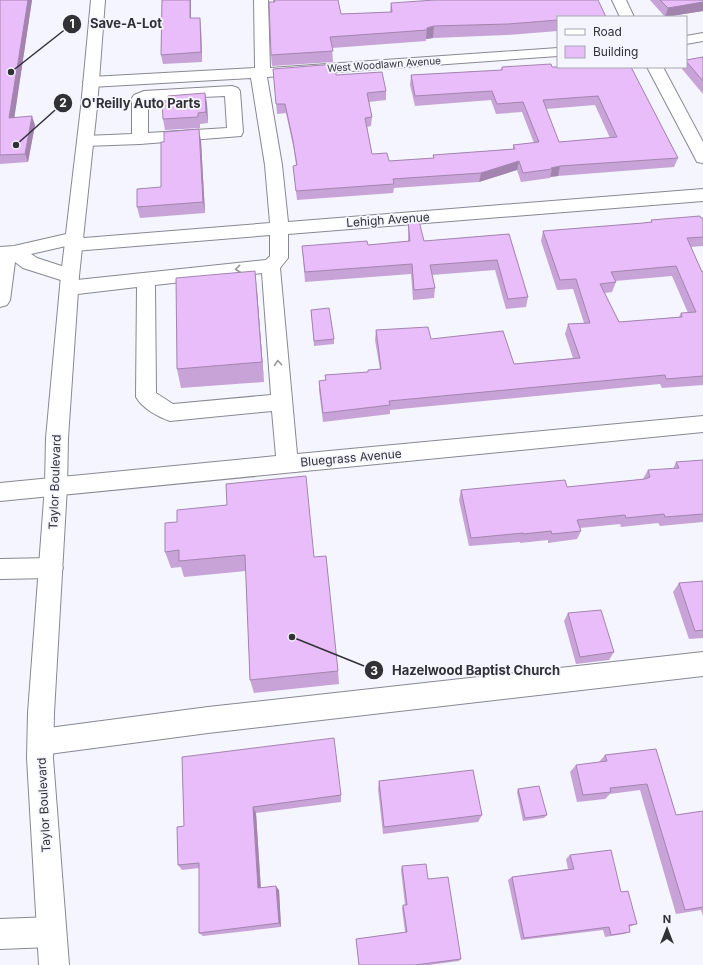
<svg xmlns="http://www.w3.org/2000/svg" width="703" height="965" viewBox="0 0 703 965" font-family="Inter,sans-serif">
  <style>
    .lines { fill: none; stroke-linecap: round; stroke-linejoin: round }
    .minor-casing { stroke: #888893; stroke-width: 2 }
    .major-casing { stroke: #888893; stroke-width: 2 }
    .minor { fill: #fff; fill-rule: evenodd }
    .major { fill: #fff; fill-rule: evenodd }
    .wall { fill: #c8a3d7; fill-rule: evenodd }
    .shaded-wall { fill: #a384af }
    .building { fill: #e9bdfa; stroke: #a384af; fill-rule: evenodd }
    .oneway { stroke: #98989a }
    .labels { text-anchor: middle; stroke-width: 3.5; stroke-linejoin: round; paint-order: stroke }
    .far-street-label { font-size: 10px; fill: #313136; stroke: #f5f5ff }
    .street-label { font-size: 12px; fill: #313136; stroke: #f5f5ff }
    .leader { fill: none; stroke: #313136; stroke-width: 1.5 }
    .callout-dot { fill: #313136; stroke: #f5f5ff; stroke-width: 1.5 }
    .mark-label { font-size: 12px; text-anchor: middle; font-weight: bold; fill: #fff }
    .callout-label { font-size: 13px; text-anchor: middle; font-weight: bold; fill: #313136; stroke: #f5f5ff; stroke-width: 3.5; stroke-linejoin: round; paint-order: stroke }
  </style>
  <rect width="100%" height="100%" fill="#f5f5ff"/>
  <g class="lines">
    <g class="minor-casing">
      <path id="minor" d="M254,0H268L270,68L558,48V56L267,77L282,165L288,222L703,189V201L288,234V258L280,268L297,454L703,416V432L0,501V483L276,456L272,411L170,421C158,417 142,408 136,397L137,287L69,295L62,293L60,288L62,283L67,282L23,268L15,262L10,300L7,305L0,307V247L14,246L75,232L81,234L84,238L270,223L265,165L251,78L91,87L86,85L83,82L86,79L91,77L255,68ZM270,235V256L266,260L77,280L79,276L77,271L37,258L31,254L66,246L68,249L74,251ZM262,273L271,395L173,404L156,393L155,285Z
        M612,0H626L634,17H620Z
        M703,33V41L686,44V36Z
        M647,67H663L703,142V163L697,162L695,158Z
        M232,86L238,88L240,91L243,132L241,136L140,144L85,146L79,145L77,141L79,137L85,136L132,134V98L134,95L144,91ZM225,96L227,128L148,133V100L158,99C167,110 190,105 203,102L205,99L203,97Z
        M51,558L59,561L63,568L59,575L51,578L0,579V559Z
        M703,652V676L208,733L41,755L32,751L28,742L32,733L41,729L208,707Z
        M51,917L61,922L66,932L61,942L51,947L0,949V919Z"/>
    </g>
    <g class="major-casing">
      <path id="major" d="M91,0H105L97,107L79,276L68,438L67,486L54,713L53,758L69,965H39L27,758L28,713L45,486L46,438L61,276L81,107Z"/>
    </g>
    <use href="#minor" class="minor"/>
    <use href="#major" class="major"/>
  </g>
  <path class="wall" d="M0,0H32L14,117L35,125L28,162L0,164Z
    M162,0H191V18L201,27L202,62L163,64L161,55Z
    M273,0H338L341,14L390,12L391,3L606,17H558V31L507,35L433,38L426,39V41L399,43L332,48L333,62L272,66L271,55Z
    M650,0H703V11L665,17Z
    M703,57V94L682,69L683,67H686V60Z
    M502,67H631L678,158L674,167L558,176L550,177V178L521,182L517,170L479,182L394,188L393,193L297,200L293,166L296,165L294,150L286,113L277,114L273,69L336,75L386,91V100L369,102L372,117L371,126L367,127L372,154L389,161L433,158V155L513,149V145L534,143L522,112L496,114L491,100L415,106L410,85L411,75L501,70ZM595,105L610,138L559,142L546,109Z
    M205,93L207,104L208,123L200,124V128L165,130L163,119L168,101Z
    M201,141L205,213L140,218L137,207L161,187Z
    M703,218V246L691,247L702,272L703,271V385L662,388L660,384L390,410V414L323,422L319,390V381L326,380L325,375L368,372L380,369L375,340L376,330L431,339L514,364L573,358L565,334L568,324L584,323L573,289L557,290L541,241L543,231L643,223L651,222V220ZM672,276L688,313H681L679,317L619,322L605,293L612,292L616,282L615,281Z
    M408,222L424,241L509,234L528,297L526,307L506,309L495,270L432,275L435,288L434,298L413,300L411,274L305,282L302,246L368,245L408,241Z
    M257,291L264,382L181,388L177,369Z
    M311,310L334,339V344L314,346Z
    M703,460V522L660,526L658,523L621,527L620,524L580,528L581,531L577,539L548,543V540L520,543V542L469,546L459,500L461,490L567,487L643,479L648,470L673,469L676,462Z
    M165,523L314,557L338,671L339,684L254,693L250,680L246,571L184,577L181,567L171,568L165,552Z
    M703,581V638L689,639L673,592L679,583Z
    M568,613L614,652L609,660L576,664L564,621Z
    M656,749L676,815L703,811V916L701,910L676,914L640,790L610,794L605,799L577,802L570,772L576,765L599,762L605,755Z
    M182,757L341,795V802L256,813L261,888L279,890L281,927L203,936L199,933V868L182,870L178,865L184,826Z
    M379,781L482,815L478,822L383,834L378,789Z
    M518,789L547,815L544,818L523,821L517,792Z
    M570,855L621,892L637,924L629,927L630,932L624,934L605,937L603,930L521,940L508,880L512,877L568,869L566,859Z
    M402,866L428,879L461,959L459,961L429,965H359L356,939L405,932L402,908L403,905H405L401,870Z"/>
  <path class="shaded-wall" d="M28,0H32L13,127L9,118Z
    M190,0H191V27L190,18Z
    M703,2V11L665,17L668,8Z
    M200,18L201,27L202,62L201,52Z
    M434,26L433,38L426,39L427,28Z
    M205,93L207,104L208,123L206,112Z
    M32,116L35,125L28,162L25,154Z
    M199,129L201,141L205,213L203,202Z
    M519,161L517,170L479,182L481,173Z
    M560,166L558,176L550,177L552,169L551,168Z
    M255,271L257,291L264,382L262,362Z
    M253,807L256,813L261,892L258,888Z
    M276,886L279,890L281,927L279,923Z"/>
  <path class="building" d="M0,0H28L9,118L32,116L25,154L0,155Z
    M162,0H190V18H200L201,52L161,55Z
    M274,0H338L341,14L392,12L391,3L435,0H598L606,17H558V20L508,24L434,26L427,28V30L400,32L330,37L333,51L271,55L269,2H275Z
    M660,0H703V2L668,8Z
    M703,57V81L686,61V60Z
    M335,64L336,75L382,72L386,91L367,93L372,117L365,118L372,154L387,153L389,161L434,158L433,155L515,149L513,145L539,142L523,102L497,104L492,91L415,96L411,75L502,70V67L551,64L552,67H631L678,158L560,166L551,168L552,169L523,173L519,161L481,173L393,179L394,184L296,191L293,166L297,165L293,141L285,104H276L273,69ZM598,96L617,137L559,142L543,100Z
    M205,93L206,112L198,113V117L163,119L162,101H168V96Z
    M199,129L203,202L137,207V189L161,187V142H164V132Z
    M700,216L701,218H703V237L687,238L702,272L703,271V376L666,379L665,375L389,401L390,405L323,413L319,381L326,380L325,375L368,372V370L381,369L376,330L428,327L431,339L503,331L514,364L580,358L568,324L590,323L576,279L560,280L543,231L643,223L652,222L651,220ZM676,266L696,312L681,313L682,317L619,322L600,284L616,282L611,272Z
    M419,221L424,241L509,234L528,297L508,299L497,260L430,265L435,288L414,290L412,264L305,272L302,246L367,241L368,245L410,241L408,222Z
    M255,271L262,362L177,369L176,278Z
    M329,308L334,339L314,341L311,310Z
    M703,460V514L665,517L664,514L626,518L625,515L577,520L581,531L552,534L551,531L523,534V533L471,538L461,490L565,480L567,487L645,479L650,477L648,470L679,468L676,462Z
    M306,476L314,557L326,556L338,671L250,680L245,555L179,561V550L165,552V523L177,522V510L227,505L226,484Z
    M703,581V630L695,631L679,583Z
    M601,610L614,652L580,657L568,613Z
    M334,738L341,795L253,807L258,888L276,886L279,923L199,933V863L178,865L177,827L184,826L182,757Z
    M656,749L676,815L703,811V907L685,910L647,784L610,788L611,792L583,795L576,765L607,761L605,755Z
    M473,770L482,815L384,827L379,781Z
    M539,786L547,815L525,818L518,789Z
    M611,850L621,892L628,891L637,924L629,925L630,932L611,935L609,927L524,938L512,877L574,869L570,855Z
    M426,864L428,879L448,877L461,959L415,965H359L356,939L407,932L403,905H407L402,866Z"/>
  <defs><path id="oneway-chevron" d="M-2-3.5L2.5 0L-2 3.5" fill="none" stroke-width="1.6" stroke-linecap="round" stroke-linejoin="round"/></defs>
  <g class="oneway">
    <use href="#oneway-chevron" transform="translate(238 269) rotate(174)"/>
    <use href="#oneway-chevron" transform="translate(278 363) rotate(-95)"/>
  </g>
  <g class="labels">
    <g class="far-street-label">
      <text transform="translate(384 64) rotate(-4)" y="4">West Woodlawn Avenue</text>
    </g>
    <g class="street-label">
      <text transform="translate(388 220) rotate(-4)" y="4">Lehigh Avenue</text>
      <text transform="translate(351 458) rotate(-5)" y="4">Bluegrass Avenue</text>
      <text transform="translate(55 482) rotate(-88)" y="4">Taylor Boulevard</text>
      <text transform="translate(44 805) rotate(-93)" y="4">Taylor Boulevard</text>
    </g>
  </g>
  <path class="leader" d="M11 72L72 24M16 145L63 103M292 637L374 670"/>
  <g class="callout-dot">
    <circle cx="11" cy="72" r="4"/>
    <circle cx="16" cy="145" r="4"/>
    <circle cx="292" cy="637" r="4"/>
    <circle cx="72" cy="24" r="10"/>
    <circle cx="63" cy="103" r="10"/>
    <circle cx="374" cy="670" r="10"/>
  </g>
  <g class="mark-label">
    <text x="72" y="28">1</text>
    <text x="63" y="107">2</text>
    <text x="374" y="675">3</text>
  </g>
  <g class="callout-label">
    <text x="126" y="28">Save-A-Lot</text>
    <text x="141" y="108">O'Reilly Auto Parts</text>
    <text x="476" y="675">Hazelwood Baptist Church</text>
  </g>
  <rect x="557" y="16" width="130" height="52" fill="#f5f5ff" stroke="#a7a7af"/>
  <rect x="565" y="29" width="20" height="6" fill="#ffffff" stroke="#a7a7af"/>
  <text x="593" y="36" font-size="12" fill="#313136">Road</text>
  <rect x="565" y="46" width="20" height="12" fill="#e9bdfa" stroke="#a7a7af"/>
  <text x="593" y="56" font-size="12" fill="#313136">Building</text>
  <g transform="translate(667 929)" stroke="#f5f5ff" stroke-width="3" paint-order="stroke">
  <path d="M0-3L7 15L0 10L-7 15Z" fill="#313136"/>
  <text y="-6" font-size="11" font-weight="bold" text-anchor="middle" fill="#313136">N</text>
  </g>
</svg>
